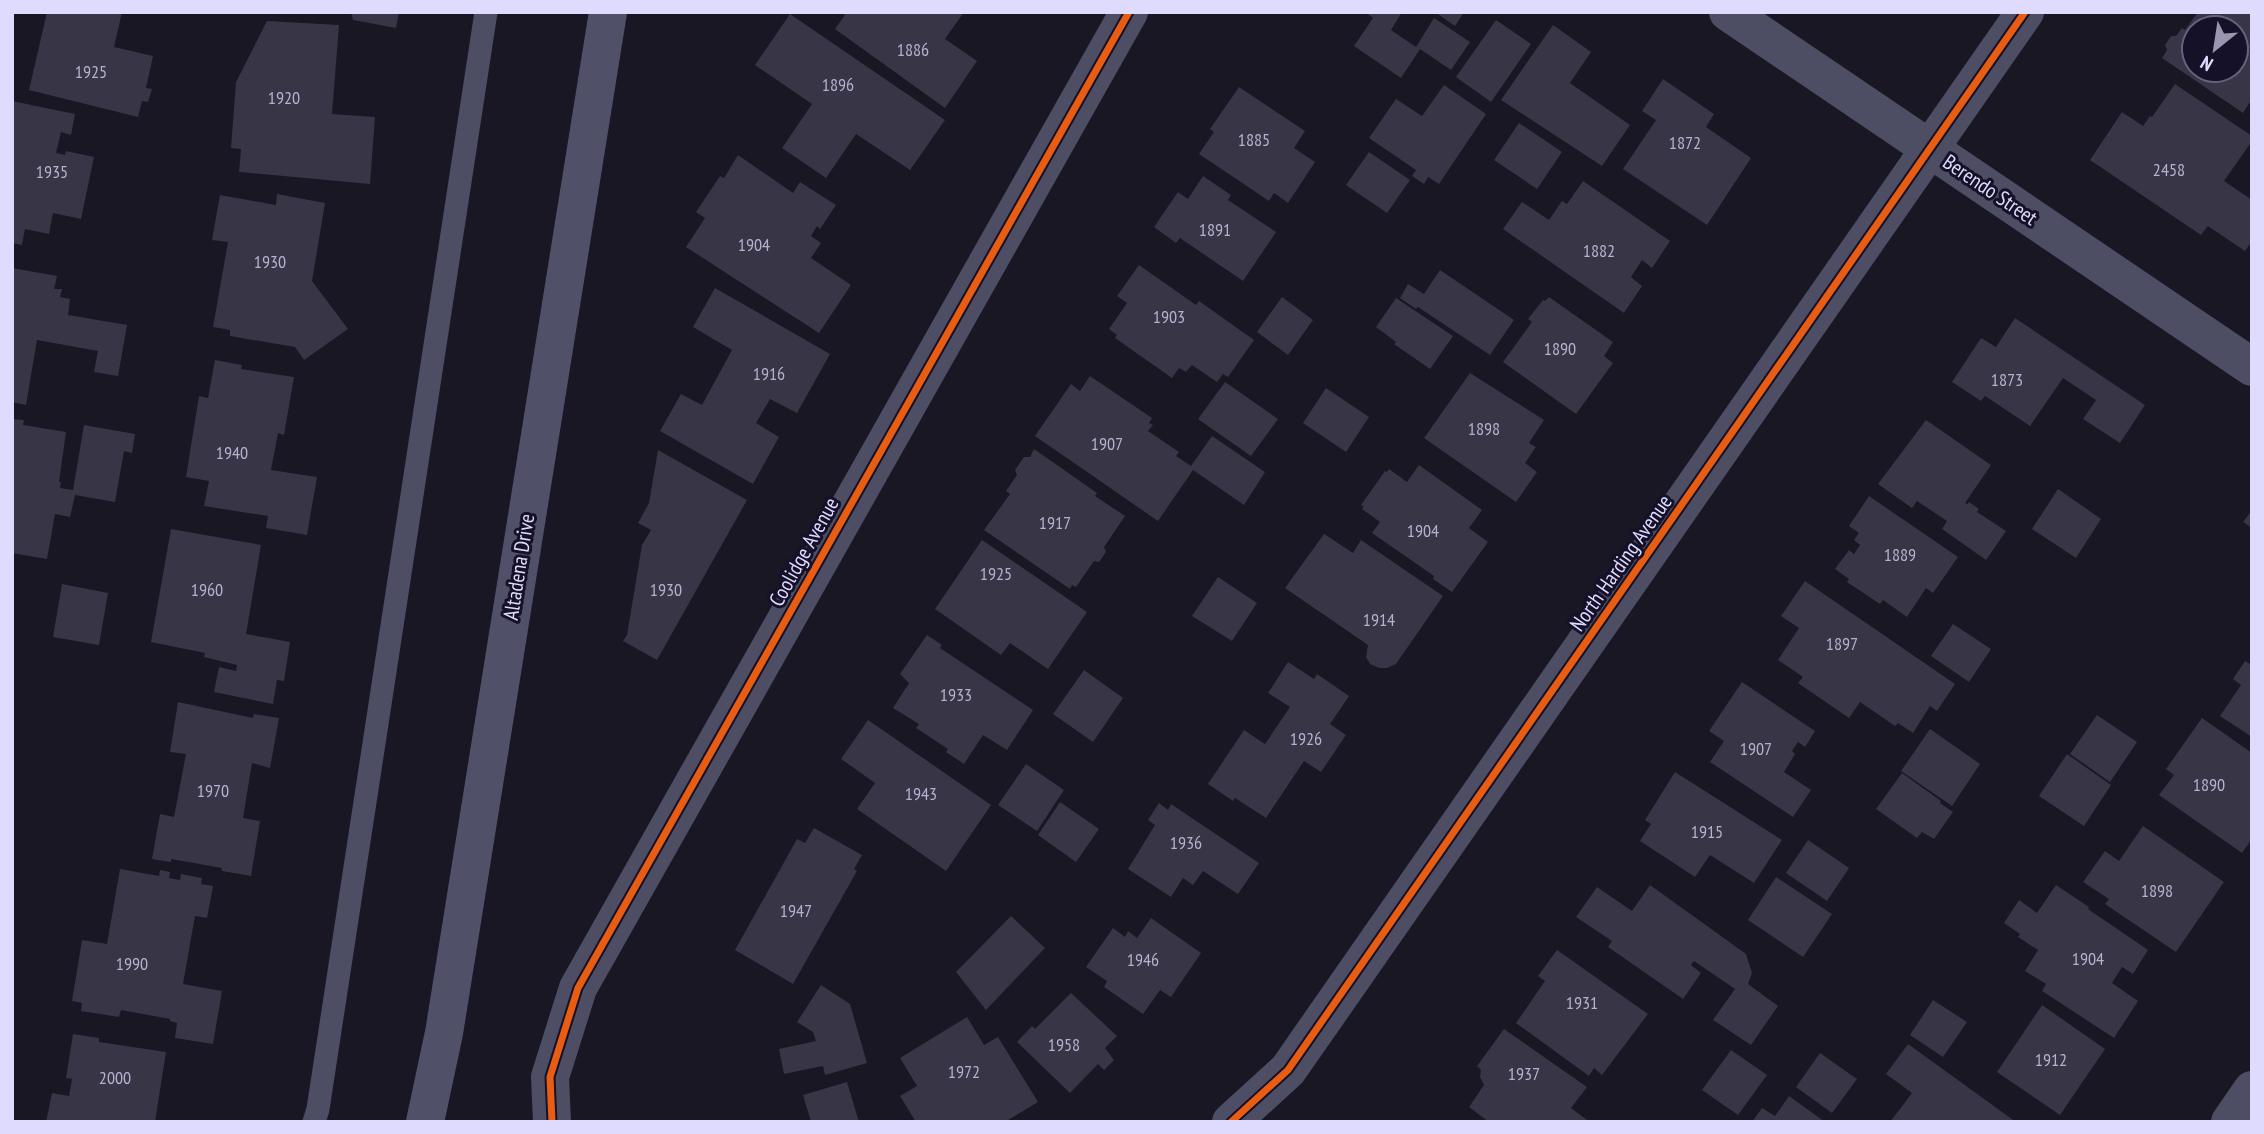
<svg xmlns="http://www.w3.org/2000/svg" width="2264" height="1134" viewBox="0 0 2264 1134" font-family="'PT Sans Narrow',sans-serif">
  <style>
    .building { fill: #383546; fill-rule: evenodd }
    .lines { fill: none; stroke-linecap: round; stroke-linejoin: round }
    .service { stroke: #4d4d64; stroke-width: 23 }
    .minor { stroke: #4d4d64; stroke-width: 38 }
    .secondary { stroke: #505069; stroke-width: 38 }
    .cycleway-casing { stroke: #151129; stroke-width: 11 }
    .cycleway { stroke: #e95d12; stroke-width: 7 }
    .labels { text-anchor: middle; stroke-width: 6; stroke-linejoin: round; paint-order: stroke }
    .number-label { font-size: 18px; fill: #b4b2d0 }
    .street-label { font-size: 21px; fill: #dedbfe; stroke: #151129 }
  </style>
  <rect width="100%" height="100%" fill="#181723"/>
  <path class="building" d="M47,12H122L114,47L153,56L146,88L152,89L148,102L142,101L138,117L29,90Z
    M351,12H399L396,28L353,20Z
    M840,12H964L945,39L977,61L945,108L835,29L845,15Z
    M1365,12H1402L1391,30L1416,47L1434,18L1470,42L1451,70L1420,49L1401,78L1354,46L1373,18Z
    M1435,12H1464L1455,26Z
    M2198,12L2252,13V99L2243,113L2162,58L2167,50L2165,45L2171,36H2176L2182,28L2185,30ZM2194,28H2236V70H2194Z
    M790,14L945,120L910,170L856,134L826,178L782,148L812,104L755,65Z
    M1496,20L1531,44L1491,102L1456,77Z
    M267,21L339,25L332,114L375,117L370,184L239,172L241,149L231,148L236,82Z
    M1553,25L1591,52L1570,83L1630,125L1602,166L1501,100Z
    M1663,79L1714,114L1706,127L1751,158L1707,225L1623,169L1656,120L1642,111Z
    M2175,84L2252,136V141L2224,181L2252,200V241L2245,251L2208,226L2201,235L2090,160L2122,112L2143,126L2150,116L2152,117Z
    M1444,85L1486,114L1439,184L1428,177L1424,184L1412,176L1416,170L1369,138L1396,99L1422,116Z
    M1239,87L1305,131L1294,148L1315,162L1288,203L1274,193L1269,201L1199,154L1214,132L1210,129Z
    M12,101L75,114L71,135L61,132L56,153L65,155L66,151L94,157L81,219L53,213L49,234L25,229L22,245L12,243Z
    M1519,123L1562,152L1537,189L1494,160Z
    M1369,152L1410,180L1387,213L1346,185Z
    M738,155L793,193L800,182L836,205L820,229L817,226L811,236L821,243L811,258L851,285L819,333L686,247L705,218L696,212L720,176L724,178Z
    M1203,176L1231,195L1228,200L1276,232L1243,281L1180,238L1176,243L1154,227L1178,192L1188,199Z
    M1583,181L1670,241L1652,268L1642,260L1631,277L1642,286L1624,313L1503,229L1522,202L1549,220L1562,201L1567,204Z
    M277,194L325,203L312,281L348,329L304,360L295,347L230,336V330L213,327L228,242L212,240L220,195L276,205Z
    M1139,265L1196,305L1199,301L1254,340L1228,377L1223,374L1217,382L1192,365L1186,372L1179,368L1172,378L1115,338L1117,335L1109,329L1127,303L1117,296Z
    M12,268L57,276L54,289H62L60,297L70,299L68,315L127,325L118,376L94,372L98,351L37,340L26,405L12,402Z
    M1440,270L1514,320L1490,355L1418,307L1416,309L1400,298L1408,284L1424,294Z
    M715,288L830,354L797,413L770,399L756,423L779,437L753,484L660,431L681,394L702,405L732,350L693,327Z
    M1282,297L1313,320L1288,355L1257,332Z
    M1549,297L1613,342L1604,356L1613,363L1576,414L1503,362L1532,322L1528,319L1543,300L1545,301Z
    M1396,298L1453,336L1430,369L1394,344L1396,342L1376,327Z
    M2015,318L2145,405L2120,443L2083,419L2096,400L2063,378L2030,426L1985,396L1981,401L1952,382L1981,338L1996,347Z
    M215,360L242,365L241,369L294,377L284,435L278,433L271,470L317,477L307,535L266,528L268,516L204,506L209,481L186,477L199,396L208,398Z
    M1470,373L1544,420L1529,443L1536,447L1525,463L1537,472L1516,502L1424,438Z
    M1090,376L1152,418L1149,423L1153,425L1148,431L1179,452L1176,456L1191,466L1212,436L1265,472L1244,505L1193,470L1158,521L1035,436L1071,384L1080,391Z
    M1225,382L1278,419L1251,456L1198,419Z
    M1326,388L1369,417L1346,452L1303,423Z
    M12,419L24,420L23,425L66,432L59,482H61L60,488L73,490L84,425L135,434L132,453L124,451L115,502L75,495L70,517L55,514L47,559L12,553Z
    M1926,420L1991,465L1965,503L1968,504L1969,502L1979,509L1977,512L2006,531L1986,560L1942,529L1947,521L1917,501L1912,508L1878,484Z
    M1034,449L1097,493L1095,496L1125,516L1104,547L1106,552L1099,562L1094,561L1076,587L1072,585L1070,589L984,530L1010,494L1006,491L1017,475L1015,470L1024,457H1030Z
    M658,450L747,500L657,660L623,641L627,635L642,545L651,530L638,523L649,503Z
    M1419,465L1482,510L1469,528L1488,542L1452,592L1433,579L1434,576L1372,533L1380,522L1362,509L1364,507L1361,505L1385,471L1387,472L1389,469L1407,482Z
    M2058,489L2101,519L2076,558L2032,529Z
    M1869,496L1958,557L1933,593L1926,588L1907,617L1883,600L1880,604L1847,582L1849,579L1835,569L1849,550L1854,554L1860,545L1854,540L1859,533L1849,526Z
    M2252,510V528L2243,522Z
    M171,529L261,545L246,634L290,642L284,681L277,680L273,704L214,692L219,667L236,671L237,665L204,657L205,653L151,642Z
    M1324,534L1353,553L1361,540L1443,596L1396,664L1387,668H1379L1370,664L1366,657L1368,645L1285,588Z
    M982,540L1087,612L1048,669L1010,643L1001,655L935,609Z
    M1218,577L1257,603L1232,641L1192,616Z
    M1805,581L1955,684L1937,711L1930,706L1913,733L1898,723L1895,726L1860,702L1849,718L1798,683L1803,677L1778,660L1799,628L1781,616Z
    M62,584L108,593L99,645L53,637Z
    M1953,624L1991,649L1969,682L1931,656Z
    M927,635L942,645L940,648L1033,710L1007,750L983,735L964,764L946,752L948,749L916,728L919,724L893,708L909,683L900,674Z
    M2245,661L2252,665V737L2220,716L2241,685L2233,679Z
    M1288,662L1314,679L1317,674L1349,696L1330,724L1346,735L1321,772L1304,761L1266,818L1235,798L1233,801L1208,784L1244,730L1265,744L1290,707L1268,693Z
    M1084,670L1123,698L1093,742L1053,714Z
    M1742,682L1815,731L1805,747L1798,742L1792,751L1795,754L1784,772L1811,790L1793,817L1710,762L1724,741L1709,731Z
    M178,702L253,718L254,714L279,718L270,768L252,763L243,818L260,821L251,876L222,871V868L171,859V862L152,859L160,814L174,817L186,754L170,752Z
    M2097,715L2137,742L2110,782L2070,754Z
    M2202,718L2252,753V839L2242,853L2159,795L2174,775L2166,769Z
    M868,720L991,805L946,871L857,809L875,783L841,759Z
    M1930,729L1980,764L1952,806L1901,771Z
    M2067,754L2111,785L2084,826L2039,796Z
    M1026,764L1064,790L1037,831L998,805Z
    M1675,772L1782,840L1754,883L1710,855L1695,877L1640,841L1651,824L1645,820Z
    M1902,773L1941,801L1940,803L1953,812L1934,839L1922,832L1917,838L1876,809Z
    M1060,802L1099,829L1076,862L1038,835Z
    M1159,803L1168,810L1171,804L1259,863L1238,894L1203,871L1193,885L1183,878L1171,897L1128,869L1155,825L1148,820Z
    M2143,826L2224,882L2176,952L2105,904L2109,899L2083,882L2105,851L2119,861Z
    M814,828L862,855L854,869L857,871L793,984L735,950L797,839L805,843Z
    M1808,840L1849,868L1827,901L1786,873Z
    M120,869L159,876L160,870L170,872L169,878L180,880L181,874L202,878L201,884L213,886L207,918L195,916L183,984L222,991L213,1044L175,1038L177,1023L170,1021V1019L121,1010L119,1017L81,1011L82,1003L72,1001L82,940L107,944Z
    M1776,877L1832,914L1803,957L1748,920Z
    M1650,885L1746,954L1752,973L1748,984L1778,1006L1751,1045L1713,1020L1735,989L1694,961L1691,965L1701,973L1683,999L1608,947L1612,941L1576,917L1597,887L1632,911Z
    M2056,885L2089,907L2088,909L2148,950L2133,974L2122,967L2112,983L2138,1001L2114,1038L2042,991L2046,984L2025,971L2038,950L2018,937L2020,934L2004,923L2019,900L2037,913Z
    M1011,916L1045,948L986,1010L956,972Z
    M1151,918L1201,953L1171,997L1160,990L1143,1014L1104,987L1107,981L1086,967L1113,928L1125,937L1128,931L1137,938Z
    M1557,950L1648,1014L1602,1075L1594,1068L1589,1076L1516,1023L1545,981L1538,976Z
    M821,985L850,1004L867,1063L825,1075L823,1066L784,1074L779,1049L816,1041L813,1032L797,1022Z
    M1071,993L1117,1036L1105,1048L1114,1060L1104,1070L1098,1064L1070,1093L1017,1042L1032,1026L1035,1029Z
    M1933,1000L1967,1022L1943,1057L1910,1035Z
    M2042,1005L2105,1049L2060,1115L1997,1072Z
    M967,1017L984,1045L998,1037L1038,1102L1005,1122H916L900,1096L917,1086L900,1058Z
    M1504,1029L1587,1087L1571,1108L1587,1120L1586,1122H1489L1469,1107L1484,1085L1480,1077L1481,1070L1477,1066Z
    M73,1034L99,1038V1042L166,1052L155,1122H46L52,1093L69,1096L72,1079L66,1078Z
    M1908,1044L2016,1122H1890L1912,1093L1886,1074Z
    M1731,1050L1767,1075L1738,1115L1702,1090Z
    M1820,1053L1857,1079L1832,1113L1796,1087Z
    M847,1082L859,1122H811L803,1095Z
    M1789,1096L1825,1122H1752L1762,1108L1775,1116Z"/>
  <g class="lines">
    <path class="service" d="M314,1122L318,1109L486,12"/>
    <path class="minor" d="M1728,12L2252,367
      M552,1122L550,1077L578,988L1129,12
      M1231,1122L1288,1070L2025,12
      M2230,1122L2252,1090"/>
    <path class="secondary" d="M425,1122L444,1033L608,12"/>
    <g class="cycleway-casing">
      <path id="cycleway" d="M552,1122L550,1077L578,988L1129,12
        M1231,1122L1288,1070L2025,12"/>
    </g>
    <use href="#cycleway" class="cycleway"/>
  </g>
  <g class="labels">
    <g class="number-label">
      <text x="913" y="56">1886</text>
      <text x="91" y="78">1925</text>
      <text x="838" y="91">1896</text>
      <text x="284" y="104">1920</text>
      <text x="1254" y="146">1885</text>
      <text x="1685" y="149">1872</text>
      <text x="2169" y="176">2458</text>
      <text x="52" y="178">1935</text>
      <text x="1215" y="236">1891</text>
      <text x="754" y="251">1904</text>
      <text x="1599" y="257">1882</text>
      <text x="270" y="268">1930</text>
      <text x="1169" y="323">1903</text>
      <text x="1560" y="355">1890</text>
      <text x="769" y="380">1916</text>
      <text x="2007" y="386">1873</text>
      <text x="1484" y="435">1898</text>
      <text x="1107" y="450">1907</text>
      <text x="232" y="459">1940</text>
      <text x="1055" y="529">1917</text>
      <text x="1423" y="537">1904</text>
      <text x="1900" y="561">1889</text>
      <text x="996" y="580">1925</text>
      <text x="207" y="596">1960</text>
      <text x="666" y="596">1930</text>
      <text x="1379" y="626">1914</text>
      <text x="1842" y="650">1897</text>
      <text x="956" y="701">1933</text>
      <text x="1306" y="745">1926</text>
      <text x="1756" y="755">1907</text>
      <text x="2209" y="791">1890</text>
      <text x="213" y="797">1970</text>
      <text x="921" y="800">1943</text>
      <text x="1707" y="838">1915</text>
      <text x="1186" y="849">1936</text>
      <text x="2157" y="897">1898</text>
      <text x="796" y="917">1947</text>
      <text x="2088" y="965">1904</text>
      <text x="1143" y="966">1946</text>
      <text x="132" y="970">1990</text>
      <text x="1582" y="1009">1931</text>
      <text x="1064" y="1051">1958</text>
      <text x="2051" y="1066">1912</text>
      <text x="964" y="1078">1972</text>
      <text x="1524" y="1080">1937</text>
      <text x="115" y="1084">2000</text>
    </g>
    <g class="street-label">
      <text transform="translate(1990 190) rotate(34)" y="7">Berendo Street</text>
      <text transform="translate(804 552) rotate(-61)" y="7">Coolidge Avenue</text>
      <text transform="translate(1621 563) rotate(-55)" y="7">North Harding Avenue</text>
      <text transform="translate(519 567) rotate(-81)" y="7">Altadena Drive</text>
    </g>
  </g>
  <rect width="2264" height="1134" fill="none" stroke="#dedbfe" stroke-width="28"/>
  <g transform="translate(2215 49) rotate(210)"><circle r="33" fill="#151129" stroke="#65627e" stroke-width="2"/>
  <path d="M0-5L12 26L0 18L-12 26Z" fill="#9996b1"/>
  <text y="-10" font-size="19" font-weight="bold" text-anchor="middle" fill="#dedbfe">N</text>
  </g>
</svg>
